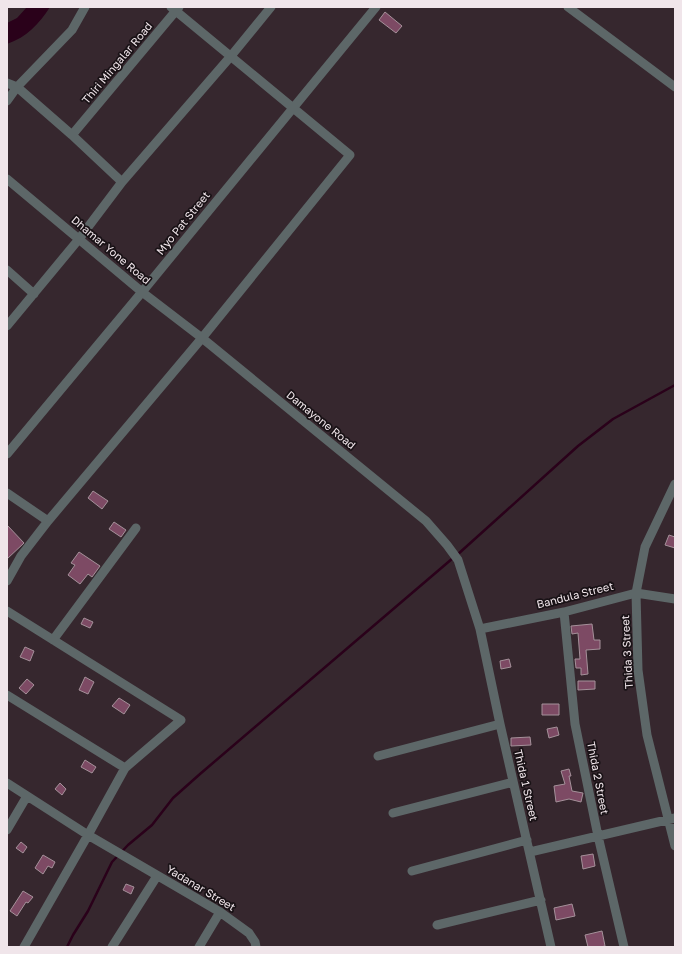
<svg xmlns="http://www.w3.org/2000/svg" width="682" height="954" viewBox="0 0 682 954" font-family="'Golos Text',sans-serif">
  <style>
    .water { fill: #2a011a }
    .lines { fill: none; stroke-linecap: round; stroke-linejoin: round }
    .stream { stroke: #2a011a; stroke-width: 2.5 }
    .building { fill: #7d4a64; stroke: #a5919a }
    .minor { stroke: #5d6768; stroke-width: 9 }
    .labels { text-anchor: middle; stroke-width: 3.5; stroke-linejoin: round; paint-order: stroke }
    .street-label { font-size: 11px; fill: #f0e5ea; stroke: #191216 }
  </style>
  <rect width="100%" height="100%" fill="#36272e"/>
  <path class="water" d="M27,7H50C39,24 27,37 7,44V23L17,18Z"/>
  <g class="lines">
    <path class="stream" d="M457,555L578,446L613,419L675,385
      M67,947L73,935L88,911L112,862L128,845L152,825L173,798L200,774L453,558"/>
  </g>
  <path class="building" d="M385,12L402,26L396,33L379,20Z
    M93,491L108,501L102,509L88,498Z
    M114,522L126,530L121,537L109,529Z
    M7,525L24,543L7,559Z
    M669,535L675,537V548L665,545Z
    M79,552L100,566L92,577L88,574L80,584L68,575L75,565L71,563Z
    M84,618L93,622L90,628L81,624Z
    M592,624L594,640H600V649L586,650L588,674L581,675V668H576L575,659H580L578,633L572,634L571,626Z
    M25,647L34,651L30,661L20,657Z
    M509,659L511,667L501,669L500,661Z
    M85,677L94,682L88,694L79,690Z
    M27,679L34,685L26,694L19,688Z
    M578,681H595V689L578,690Z
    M119,698L130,705L124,714L112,706Z
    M542,704H559V715H542Z
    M557,727L559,735L549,738L547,729Z
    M530,737L531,745L511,746V738Z
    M85,760L96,767L92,773L81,767Z
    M569,769L571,776H569L572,791L583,793L581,802L569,799L556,802L554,786L565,784L561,771Z
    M60,783L66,789L62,795L55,789Z
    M21,842L27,847L23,853L16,848Z
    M593,854L595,866L583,869L581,856Z
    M43,855L55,862L52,868L48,866L43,874L35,868Z
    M126,884L134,887L131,894L123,890Z
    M23,891L33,897L28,903L26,902L17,916L10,911Z
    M572,904L575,916L556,920L554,908Z
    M602,931L605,946L600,947H588L585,935Z"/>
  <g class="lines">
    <path class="minor" d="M568,7L675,87
      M7,83L17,87L72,135L122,182
      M7,101L17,87L72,30L85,7
      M72,135L179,7
      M7,179L142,292L202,338L426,521L447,545L458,560L480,629L500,724L551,947
      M7,270L34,294
      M7,326L79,239L122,182L231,56L271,7
      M7,454L142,292L376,7
      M675,484L645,547L636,593L638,670L647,735L675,846
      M7,493L48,521
      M7,581L21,556L48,521L202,338L350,155L171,7
      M7,611L181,720L125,768L88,835L24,947
      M564,612L575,724L598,836L624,947
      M480,629L564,612L636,593L675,599
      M53,640L136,528
      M7,695L125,768
      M378,756L500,724
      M7,783L88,835L220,912L249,933L255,942L256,947
      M393,813L513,782
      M7,830L27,796
      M530,852L675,818
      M412,871L527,840
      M437,925L541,900
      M112,947L157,876
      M199,947L220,912"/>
  </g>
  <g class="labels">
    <g class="street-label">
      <text transform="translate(117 63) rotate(-50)" y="4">Thiri Mingalar Road</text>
      <text transform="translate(183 223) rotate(-51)" y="4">Myo Pat Street</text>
      <text transform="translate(111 250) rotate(40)" y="4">Dhamar Yone Road</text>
      <text transform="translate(321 420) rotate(39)" y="4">Damayone Road</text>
      <text transform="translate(575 595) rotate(-14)" y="4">Bandula Street</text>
      <text transform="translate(627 652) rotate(-93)" y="4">Thida 3 Street</text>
      <text transform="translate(598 778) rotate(79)" y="4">Thida 2 Street</text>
      <text transform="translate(526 785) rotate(77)" y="4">Thida 1 Street</text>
      <text transform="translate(201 888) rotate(31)" y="4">Yadanar Street</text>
    </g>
  </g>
  <rect width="682" height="954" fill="none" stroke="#f0e5ea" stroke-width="16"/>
</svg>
